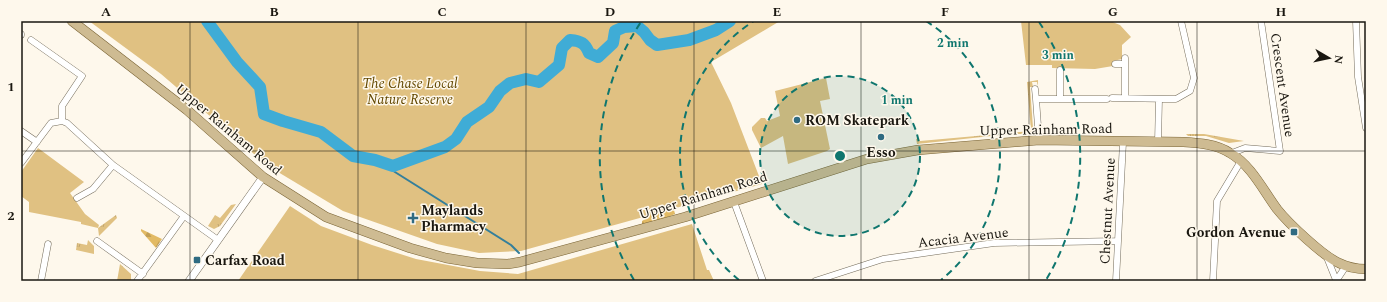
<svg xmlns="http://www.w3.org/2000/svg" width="1387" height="302" viewBox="0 0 1387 302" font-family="Spectral,serif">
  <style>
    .grass { fill: url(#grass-tufts) }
    .forest { fill: url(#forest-firs) }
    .park { fill: #e0c182 }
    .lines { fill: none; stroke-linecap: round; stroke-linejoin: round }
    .stream { stroke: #347f9b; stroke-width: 2 }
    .river { stroke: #3facd6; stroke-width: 12 }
    .minor-casing { stroke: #746c5b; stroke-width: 7 }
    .tertiary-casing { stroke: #746c5b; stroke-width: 8 }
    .primary-casing { stroke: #7a6435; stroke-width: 10 }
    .minor { stroke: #fff; stroke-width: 6 }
    .tertiary { stroke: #fff; stroke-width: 7 }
    .primary { stroke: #cebb92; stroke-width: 9 }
    .grid { fill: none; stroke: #1a1710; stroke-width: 1; stroke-opacity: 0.55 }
    .ring { fill: none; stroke: #0f766e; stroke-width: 2; stroke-dasharray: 7 5 }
    .poi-dot { fill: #2f6b82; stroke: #fef8ec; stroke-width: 1.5 }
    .labels { text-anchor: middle; stroke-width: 3; stroke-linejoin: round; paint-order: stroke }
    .park-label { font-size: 14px; font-style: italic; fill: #634800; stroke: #fef8ec }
    .street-label { font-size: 14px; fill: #1a1710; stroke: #fef8ec }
    .poi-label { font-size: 14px; font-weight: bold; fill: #1a1710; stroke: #fef8ec; text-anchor: start }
    .centre { fill: #0f766e; stroke: #fef8ec; stroke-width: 2 }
    .ring-label { font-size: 12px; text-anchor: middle; font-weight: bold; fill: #0f766e; stroke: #fef8ec; stroke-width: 3; stroke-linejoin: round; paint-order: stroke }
    .neatline { fill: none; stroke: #1a1710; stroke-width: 1.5 }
    .grid-label { font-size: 13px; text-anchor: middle; font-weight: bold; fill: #1a1710 }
  </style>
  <defs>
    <pattern id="grass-tufts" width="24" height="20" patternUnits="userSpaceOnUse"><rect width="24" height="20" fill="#e0c182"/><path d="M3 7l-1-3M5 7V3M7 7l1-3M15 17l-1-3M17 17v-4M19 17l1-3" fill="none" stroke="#c0a56f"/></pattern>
    <pattern id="forest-firs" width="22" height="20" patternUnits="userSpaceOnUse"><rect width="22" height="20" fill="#e2ba64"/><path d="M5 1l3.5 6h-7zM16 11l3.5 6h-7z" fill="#c19f56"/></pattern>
  </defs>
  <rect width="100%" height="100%" fill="#fef8ec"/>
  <path class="grass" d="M1038,80V86L1037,82H1032L1033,87H1030L1033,128L1031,134H1010L917,144L916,139L919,138L920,141L1031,131L1027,82Z
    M1186,134H1204L1244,141L1229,143L1206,136H1188Z
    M236,204L220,226L214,229L208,226L215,215L220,218L231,205Z
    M116,215L117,218L99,236L98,228Z
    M88,240L94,246V254L76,250L77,243L87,245Z
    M120,264L131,274V281H117Z"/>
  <path class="forest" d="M660,209L674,210L675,214L653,223L642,224V221L647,218L643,213Z
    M141,229L162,239L156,248L141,231Z"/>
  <path class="park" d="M89,21H780L711,62L731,103L762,184L521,251L479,253L437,244L343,211L268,166L161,74Z
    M1021,21H1110L1120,25L1131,37L1122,45V59L1113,61V66L1095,69L1052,68V65H1026Z
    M826,78L830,99L820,101L830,149L827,151L788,164L783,136L761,148L752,130V127L761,118H765L767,121L780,116L775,91Z
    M38,148L84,182L70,193L85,214L99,225L98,228L81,224V222L29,212V202L21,196V172Z
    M290,206L321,226L372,245L416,259L480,271L518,274L692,224L707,270H709L714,281H238Z"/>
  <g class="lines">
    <path class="stream" d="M379,162L511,245L519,253"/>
    <path class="river" d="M207,21L237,62L260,87L264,114L283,121L321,132L353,156L375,160L393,166L445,147L456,139L467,122L489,107L500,91L510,83L526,79L539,82L559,65L562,48L570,40C581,41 585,43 589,53L598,57L613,43L615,31L624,27L637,26L644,32L650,40L657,45L689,40L716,30L730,21"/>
    <g class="minor-casing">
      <path id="minor" d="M1356,21L1358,77L1366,128
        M21,34V35
        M31,40L82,76L62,106V121
        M1115,64H1125
        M1035,89L1036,99
        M1060,98V70
        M1112,98L1176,99L1190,91L1194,78L1181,21
        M1125,98V58
        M21,131L37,142
        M1039,140L1036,99H1107
        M1158,142L1159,99
        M1232,153L1245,148L1280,151L1261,21
        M21,163L51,123L62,121L67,123L113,165L218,240
        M77,198L93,189L113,165
        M734,202L763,281
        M97,241L143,274
        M1326,255L1336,280
        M41,281L48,244
        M137,281L184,216
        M815,281L883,259L994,243L1118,241
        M1116,281L1123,142
        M1213,281L1217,201L1241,161
        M1336,281L1346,266"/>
    </g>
    <g class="tertiary-casing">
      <path id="tertiary" d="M189,281L263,177"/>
    </g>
    <g class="primary-casing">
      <path id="primary" d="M72,21L187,110L263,177L326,217L410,248L446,258L477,263L508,264L520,262L685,217L867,159L918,150L1039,140L1183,142C1199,143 1216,144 1230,153C1251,165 1263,190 1277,209C1288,223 1323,256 1339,263C1347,267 1357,269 1366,269"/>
    </g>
    <use href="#minor" class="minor"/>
    <use href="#tertiary" class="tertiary"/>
    <use href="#primary" class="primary"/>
  </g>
  <path class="grid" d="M190,21V281M358,21V281M526,21V281M694,21V281M861,21V281M1029,21V281M1197,21V281M21,151H1366"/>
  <circle cx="840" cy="156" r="80" fill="#0f766e" fill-opacity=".12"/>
  <g class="ring">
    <circle cx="840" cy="156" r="80"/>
    <path d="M739 280A160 160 0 0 1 754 21M926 21A160 160 0 0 1 941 280"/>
    <path d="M634 280A240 240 0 0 1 641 22M1039 22A240 240 0 0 1 1046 280"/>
  </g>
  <g class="poi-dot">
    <circle cx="797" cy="120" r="4"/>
    <circle cx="881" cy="137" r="4"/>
    <path d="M411 212h4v4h4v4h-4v4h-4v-4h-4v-4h4z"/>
    <rect x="1290" y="228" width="8" height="8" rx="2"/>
    <rect x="193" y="256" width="8" height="8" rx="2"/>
  </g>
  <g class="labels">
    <g class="park-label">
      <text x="410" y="88">The Chase Local<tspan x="410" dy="16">Nature Reserve</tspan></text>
    </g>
    <g class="street-label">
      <text transform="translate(1283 85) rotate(82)" y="5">Crescent Avenue</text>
      <text transform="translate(229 129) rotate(40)" y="5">Upper Rainham Road</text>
      <text transform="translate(1046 129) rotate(-1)" y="5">Upper Rainham Road</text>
      <text transform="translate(703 195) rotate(-17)" y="5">Upper Rainham Road</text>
      <text transform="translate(1107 211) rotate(-87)" y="5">Chestnut Avenue</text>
      <text transform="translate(963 237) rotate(-7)" y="5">Acacia Avenue</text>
    </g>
    <g class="poi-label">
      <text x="805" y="125">ROM Skatepark</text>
      <text x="881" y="157" text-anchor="middle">Esso</text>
      <text x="421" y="215">Maylands<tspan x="421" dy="16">Pharmacy</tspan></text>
      <text x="1286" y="237" text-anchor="end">Gordon Avenue</text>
      <text x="205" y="265">Carfax Road</text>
    </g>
  </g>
  <circle cx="840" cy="156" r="6" class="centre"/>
  <g class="ring-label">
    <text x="953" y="47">2 min</text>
    <text x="1058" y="59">3 min</text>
    <text x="897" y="104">1 min</text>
  </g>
  <rect width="1387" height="302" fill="none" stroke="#fef8ec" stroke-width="44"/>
  <g transform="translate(1329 58) rotate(99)" stroke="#fef8ec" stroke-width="3" paint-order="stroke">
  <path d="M0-3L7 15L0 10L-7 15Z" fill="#1a1710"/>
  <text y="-6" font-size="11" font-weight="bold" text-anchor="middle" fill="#1a1710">N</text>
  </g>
  <rect x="22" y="22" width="1343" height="258" class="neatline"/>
  <g class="grid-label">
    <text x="106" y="16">A</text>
    <text x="274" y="16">B</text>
    <text x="442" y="16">C</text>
    <text x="610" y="16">D</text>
    <text x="777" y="16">E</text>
    <text x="945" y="16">F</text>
    <text x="1113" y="16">G</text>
    <text x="1281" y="16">H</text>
    <text x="11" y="91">1</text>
    <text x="11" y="220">2</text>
  </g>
</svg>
